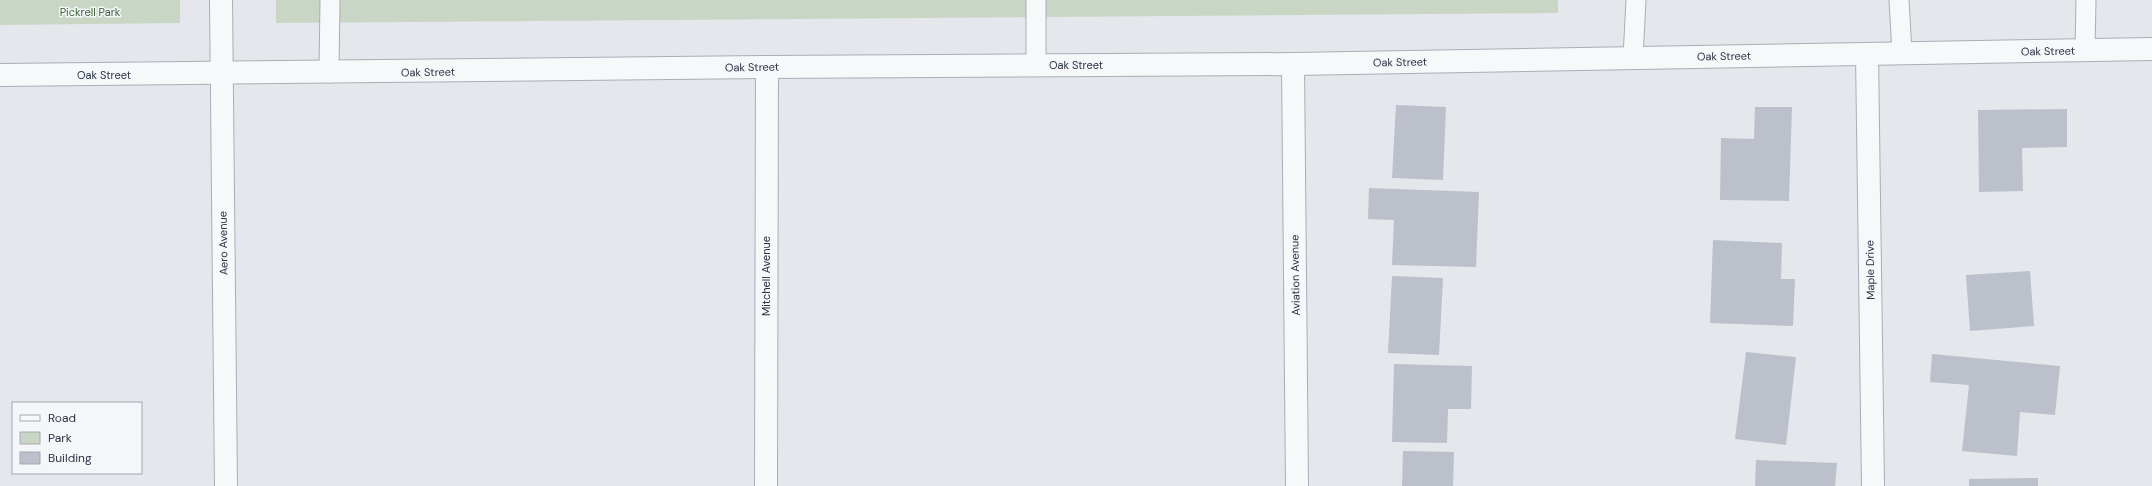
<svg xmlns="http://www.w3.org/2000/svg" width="2152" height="486" font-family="'DM Sans',sans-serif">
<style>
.green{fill:#c9d6c5}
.building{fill:#bbc0ca}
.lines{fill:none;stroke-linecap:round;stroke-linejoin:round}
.service-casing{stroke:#a9aeb7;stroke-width:21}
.minor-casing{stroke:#a9aeb7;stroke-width:24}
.tertiary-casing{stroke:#a9aeb7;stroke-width:24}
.service{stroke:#f7f8fa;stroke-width:19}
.minor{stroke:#f7f8fa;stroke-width:22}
.tertiary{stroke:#f7f8fa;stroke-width:22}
.labels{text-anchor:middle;stroke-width:3;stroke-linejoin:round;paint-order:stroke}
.park-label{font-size:11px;fill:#3f6138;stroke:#f4f6f9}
.street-label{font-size:11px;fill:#2b3445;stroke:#f4f6f9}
</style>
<rect width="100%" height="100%" fill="#e4e7ec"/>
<!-- green -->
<g class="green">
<path d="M0 0H180V23L0 25Z"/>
<path d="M276 0H1558V13L276 23Z"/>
</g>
<!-- building -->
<g class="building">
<path d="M1396 105 1446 107 1443 180 1392 178Z"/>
<path d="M1755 107H1792L1789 201 1720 200 1721 138 1754 139Z"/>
<path d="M2067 109V147L2022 148 2023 191 1979 192 1978 110Z"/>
<path d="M1369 188 1479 192 1476 267 1392 265 1394 220 1368 219Z"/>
<path d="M1713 240 1782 243 1781 279H1795L1793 326 1710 323Z"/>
<path d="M2030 271 2034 326 1970 331 1966 275Z"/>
<path d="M1392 276 1443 278 1439 355 1388 353Z"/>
<path d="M1746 352 1796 357 1786 445 1735 439Z"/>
<path d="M1932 354 2060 366 2055 415 2020 412 2017 456 1962 451 1969 385 1930 382Z"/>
<path d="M1394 364 1472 366 1471 409H1448L1447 443 1392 442Z"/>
<path d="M1403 451 1454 452 1453 486H1402Z"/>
<path d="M1756 460 1837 463 1835 486H1755Z"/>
<path d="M2038 478V486H1969V479Z"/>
</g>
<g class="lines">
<defs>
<g id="service">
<path d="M1036 0V65"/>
<path d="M1899 0 1902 53"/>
<path d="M2085 50 2086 0"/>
<path d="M1633 58 1636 0"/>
<path d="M329 73 330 0"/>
</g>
<g id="minor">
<path d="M1867 54 1873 486"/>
<path d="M1293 64 1297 486"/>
<path d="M0 75 767 67 1293 64 2152 49"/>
<path d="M766 486 767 67"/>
</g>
<path id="tertiary" d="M221 0 226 486"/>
</defs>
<!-- service casing -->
<use href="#service" class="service-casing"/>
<!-- minor casing -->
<use href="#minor" class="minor-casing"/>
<!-- tertiary casing -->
<use href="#tertiary" class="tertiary-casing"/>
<!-- service -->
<use href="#service" class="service"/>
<!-- minor -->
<use href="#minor" class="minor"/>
<!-- tertiary -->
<use href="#tertiary" class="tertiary"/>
</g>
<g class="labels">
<!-- park labels -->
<g class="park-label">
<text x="90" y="16">Pickrell Park</text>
</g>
<!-- street labels -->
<g class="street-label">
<text transform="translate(2048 51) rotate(-1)" y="4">Oak Street</text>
<text transform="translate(1724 56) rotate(-1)" y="4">Oak Street</text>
<text transform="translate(1400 62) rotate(-1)" y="4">Oak Street</text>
<text x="1076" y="69">Oak Street</text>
<text transform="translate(752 67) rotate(-1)" y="4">Oak Street</text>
<text transform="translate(428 72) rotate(-1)" y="4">Oak Street</text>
<text x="104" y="79">Oak Street</text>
<text transform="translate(223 243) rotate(-91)" y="4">Aero Avenue</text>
<text transform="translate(1870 270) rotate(-91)" y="4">Maple Drive</text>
<text transform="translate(1295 275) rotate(-91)" y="4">Aviation Avenue</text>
<text transform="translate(766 276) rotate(-90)" y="4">Mitchell Avenue</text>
</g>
</g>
<!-- legend -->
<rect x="12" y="402" width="130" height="72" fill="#f4f6f9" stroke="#a4a8b1"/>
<rect x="20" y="415" width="20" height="6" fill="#f7f8fa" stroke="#a4a8b1"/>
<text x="48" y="422" font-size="12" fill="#2b3445">Road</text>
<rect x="20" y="432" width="20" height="12" fill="#c9d6c5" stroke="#a4a8b1"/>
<text x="48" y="442" font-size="12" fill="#2b3445">Park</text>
<rect x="20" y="452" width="20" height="12" fill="#bbc0ca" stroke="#a4a8b1"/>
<text x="48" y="462" font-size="12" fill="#2b3445">Building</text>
</svg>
